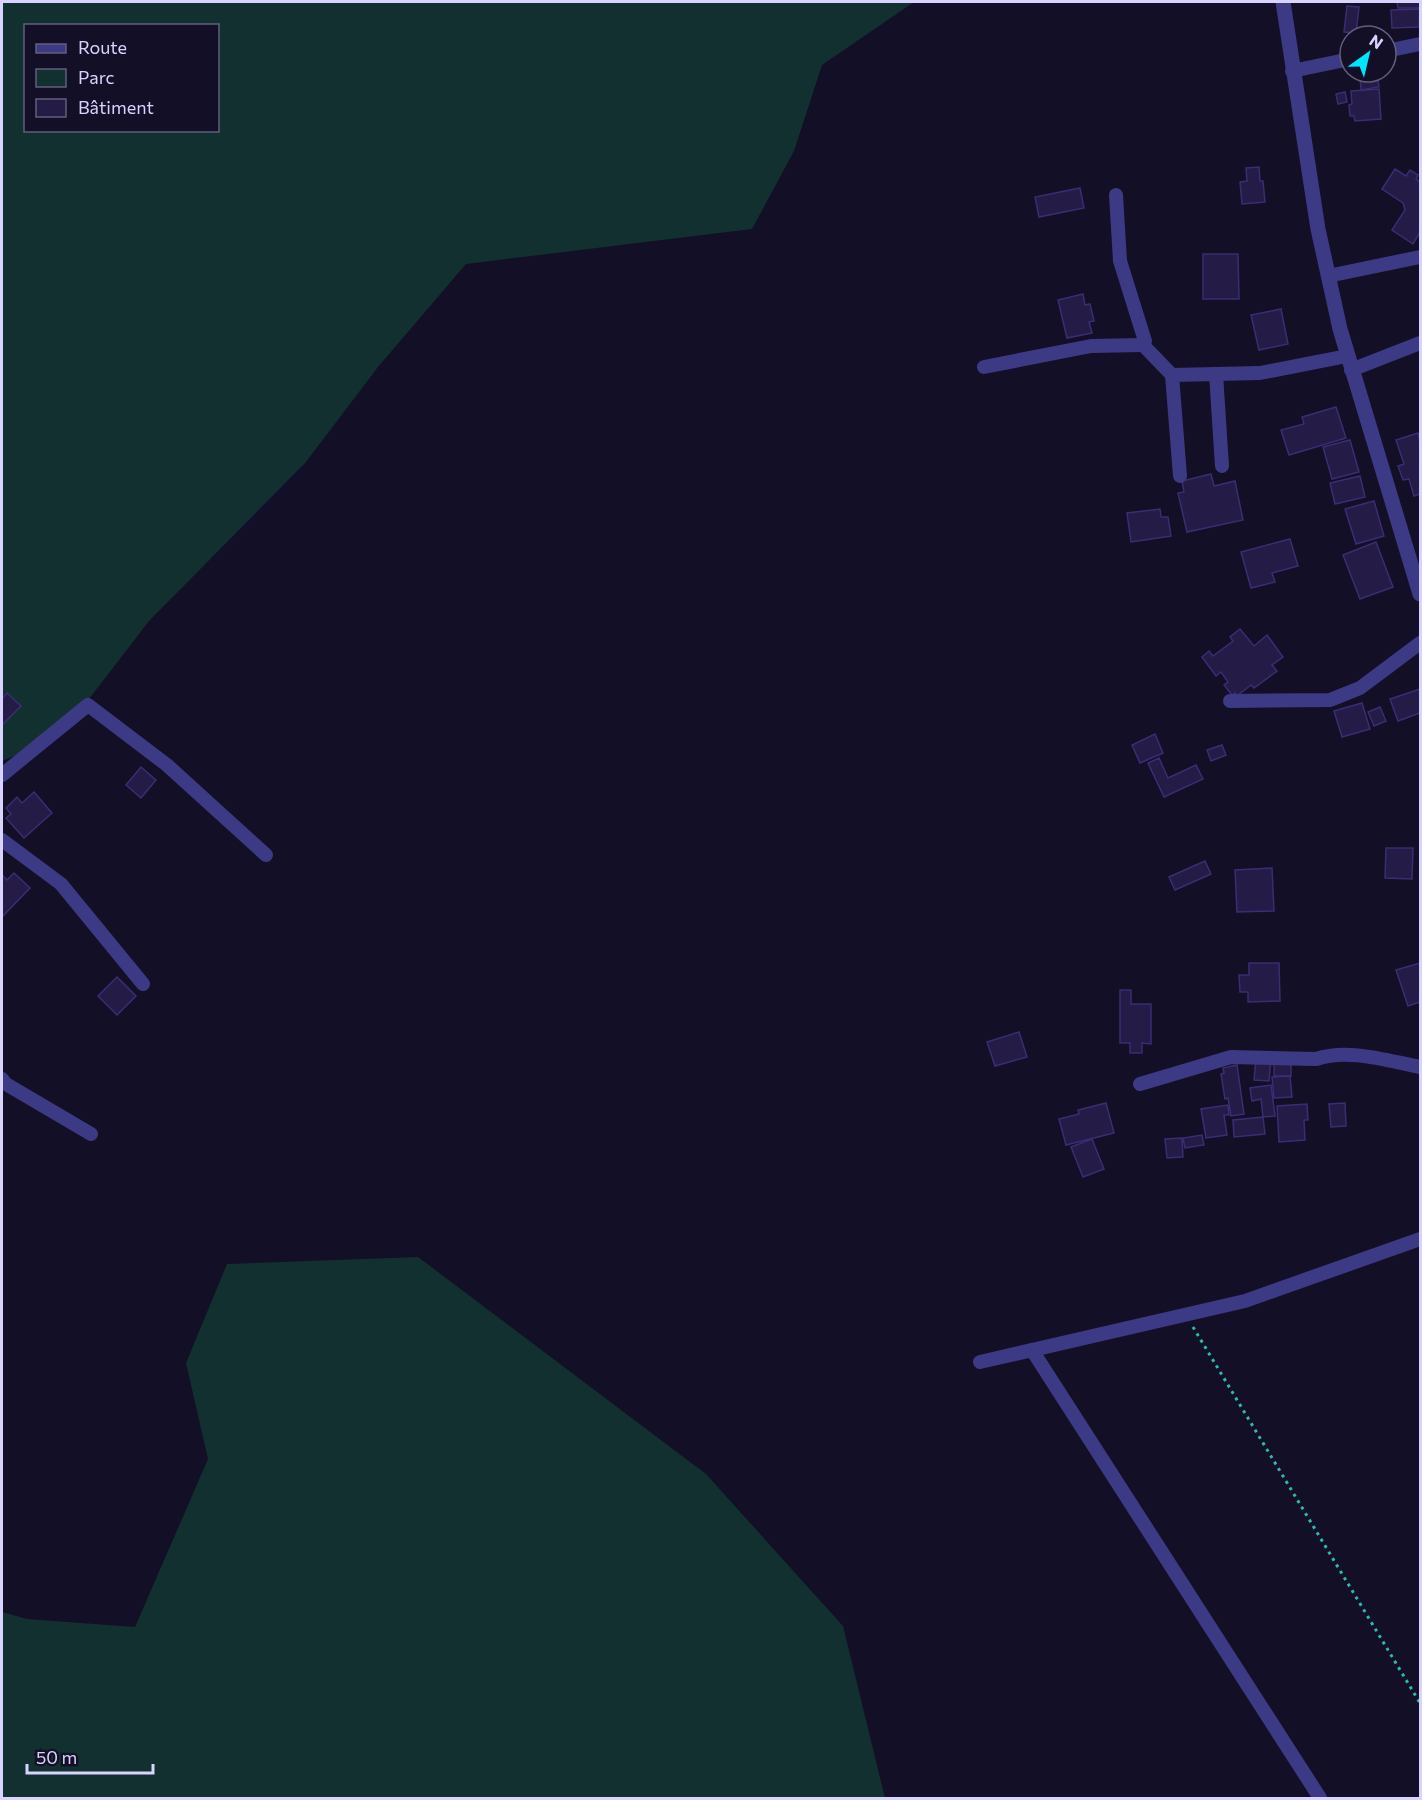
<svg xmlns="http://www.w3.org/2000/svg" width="1422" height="1800" font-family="Commissioner,sans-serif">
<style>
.green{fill:#12302f;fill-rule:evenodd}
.building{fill:#241b47;stroke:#3b2d73;stroke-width:1.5}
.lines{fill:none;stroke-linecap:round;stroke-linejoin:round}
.path{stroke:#2fb8b0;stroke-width:3;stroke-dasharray:3 4.5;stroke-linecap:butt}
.minor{stroke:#3d3a85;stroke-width:14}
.tertiary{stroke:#3d3a85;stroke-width:15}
</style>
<rect width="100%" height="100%" fill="#130f26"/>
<!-- green -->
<g class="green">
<path d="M2 2H914L822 65 794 151 752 229 466 264 378 367 306 462 149 621 59 738 2 761ZM26 26H218V130H26Z"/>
<path d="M418 1257 706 1474 843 1626 885 1798H2V1612L27 1619 135 1627 208 1459 186 1363 227 1264Z"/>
</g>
<!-- building -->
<g class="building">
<path d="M1397 2H1420V8H1398Z"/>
<path d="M1347 6 1359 7 1356 33 1344 32Z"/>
<path d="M1420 9 1419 27 1392 28 1391 10Z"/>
<path d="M1377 74 1379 87 1361 90 1360 77Z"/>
<path d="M1379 89 1381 119 1355 121 1354 116H1350L1349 105 1352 104 1351 91Z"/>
<path d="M1345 92 1347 102 1338 104 1336 94Z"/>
<path d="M1259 167 1260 181H1263L1265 202 1242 204 1240 182 1247 181 1246 168Z"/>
<path d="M1395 169 1406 176 1410 170 1418 175 1416 179 1420 182V232L1413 244 1392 230 1405 210 1403 203 1382 189Z"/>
<path d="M1080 188 1084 208 1039 217 1035 197Z"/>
<path d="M1203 254H1238L1239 299H1203Z"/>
<path d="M1083 294 1085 305 1090 304 1094 321 1089 322 1092 333 1067 338 1058 300Z"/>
<path d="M1281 309 1288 344 1259 350 1251 315Z"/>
<path d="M1336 407 1346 438 1289 455 1281 430 1304 424 1302 417Z"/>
<path d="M1418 433 1420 442V494L1414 496 1409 479 1403 480 1398 466 1404 464 1396 440Z"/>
<path d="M1350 440 1359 472 1332 479 1323 447Z"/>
<path d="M1211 474 1214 486 1235 481 1243 520 1187 532 1178 493 1184 492 1182 481Z"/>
<path d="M1360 476 1365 497 1335 504 1330 483Z"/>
<path d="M1374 501 1384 536 1356 544 1345 509Z"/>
<path d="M1160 509 1161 517H1168L1171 536 1131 542 1127 513Z"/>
<path d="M1290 539 1298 566 1272 573 1275 582 1251 588 1241 552Z"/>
<path d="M1376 542 1393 587 1360 599 1343 555Z"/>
<path d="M1240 629 1254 646 1267 635 1283 657 1272 665 1277 671 1254 688 1251 685 1237 696 1235 693 1232 695 1224 685 1228 682 1221 672 1216 676 1202 657 1209 651 1213 656 1233 641 1230 637Z"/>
<path d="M1420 689V713L1398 721 1390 699Z"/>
<path d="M7 693 21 706 2 725V699Z"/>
<path d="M1362 703 1370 729 1342 737 1334 711Z"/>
<path d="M1380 707 1386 721 1374 726 1368 712Z"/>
<path d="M1155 734 1163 753 1140 763 1132 745Z"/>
<path d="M1222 745 1226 755 1211 761 1207 750Z"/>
<path d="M1159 758 1168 778 1196 765 1203 779 1164 797 1148 763Z"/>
<path d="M141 767 156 780 141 798 126 785Z"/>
<path d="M34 792 52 813 24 838 6 818 11 814 6 808 17 797 22 803Z"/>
<path d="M1386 848H1413L1412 879 1385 878Z"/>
<path d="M1205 861 1211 874 1175 890 1169 877Z"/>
<path d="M1272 868 1274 911 1237 912 1235 870Z"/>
<path d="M14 873 30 888 2 917V875L7 880Z"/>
<path d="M1249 963H1279L1280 1001 1248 1002V992H1240L1239 975H1249Z"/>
<path d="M1420 963V1002L1408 1006 1396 970Z"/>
<path d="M117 977 136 996 117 1015 98 996Z"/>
<path d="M1120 990H1131V1004H1151V1044L1142 1043V1053H1130V1043H1120Z"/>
<path d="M1019 1032 1027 1057 995 1066 987 1042Z"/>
<path d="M1256 1058 1271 1059 1269 1081 1254 1080Z"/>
<rect x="1274" y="1064" width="17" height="12"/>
<path d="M1237 1065 1244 1114 1231 1116 1228 1098 1225 1099 1221 1074 1224 1073 1223 1068Z"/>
<path d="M1290 1076 1292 1097 1274 1098 1272 1077Z"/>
<path d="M1271 1085 1275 1116 1263 1117 1261 1099 1252 1101 1250 1088Z"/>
<path d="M1106 1103 1114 1133 1066 1145 1059 1119 1079 1114 1078 1110Z"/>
<path d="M1345 1103 1346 1126 1331 1127 1329 1104Z"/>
<path d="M1307 1104 1308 1120H1304L1305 1140 1279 1142 1277 1106Z"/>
<path d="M1228 1105 1229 1115H1224L1227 1135 1206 1138 1201 1109Z"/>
<path d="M1263 1117 1265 1134 1234 1137 1233 1120Z"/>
<path d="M1202 1135 1204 1145 1185 1148 1183 1138Z"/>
<path d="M1182 1138 1183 1157 1167 1158 1165 1139Z"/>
<path d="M1092 1139 1104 1169 1083 1177 1071 1147Z"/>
</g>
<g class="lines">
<!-- path -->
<path class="path" d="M1193 1327 1420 1703"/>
<!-- minor -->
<g class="minor">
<path d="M1386 51 1420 44"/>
<path d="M1292 71 1350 59"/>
<path d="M1116 195 1120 261 1145 341 1143 345 1172 375"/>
<path d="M1328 276 1420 257"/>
<path d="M984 367 1091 346 1143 345"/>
<path d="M1351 370 1420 343"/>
<path d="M1216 374 1222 466"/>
<path d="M1180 476 1172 375 1260 373 1347 356"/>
<path d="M1230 701 1330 700 1360 688 1420 643"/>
<path d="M2 775 88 705 167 765 266 855"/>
<path d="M2 840 61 884 143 984"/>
<path d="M2 1079 6 1084 91 1134"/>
<path d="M1140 1084 1231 1057 1316 1059C1349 1048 1388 1061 1420 1067"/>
<path d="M1032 1350 1320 1798"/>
<path d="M980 1362 1245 1301 1420 1239"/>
</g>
<!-- tertiary -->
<path class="tertiary" d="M1283 2 1318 229 1340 329 1420 594"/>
</g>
<!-- border -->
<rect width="1422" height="1800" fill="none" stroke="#d9d4ff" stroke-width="6"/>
<!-- legend -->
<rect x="24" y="24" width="195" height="108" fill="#130f26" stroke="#625e7d" stroke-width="1.5"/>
<rect x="36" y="44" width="30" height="9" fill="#3d3a85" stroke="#625e7d" stroke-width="1.5"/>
<text x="78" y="54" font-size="18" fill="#d9d4ff">Route</text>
<rect x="36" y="69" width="30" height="18" fill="#12302f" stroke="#625e7d" stroke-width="1.5"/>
<text x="78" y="84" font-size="18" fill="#d9d4ff">Parc</text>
<rect x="36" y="99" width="30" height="18" fill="#241b47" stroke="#625e7d" stroke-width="1.5"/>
<text x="78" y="114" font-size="18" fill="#d9d4ff">Bâtiment</text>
<!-- north arrow -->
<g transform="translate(1368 54) rotate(34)"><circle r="28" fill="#130f26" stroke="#625e7d" stroke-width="1.5"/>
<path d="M0-4.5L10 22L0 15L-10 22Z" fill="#00e5ff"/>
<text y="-9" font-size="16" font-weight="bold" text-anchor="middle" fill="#d9d4ff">N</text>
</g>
<!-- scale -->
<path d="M27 1764v9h126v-9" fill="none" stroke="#d9d4ff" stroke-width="3"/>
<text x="36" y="1764" font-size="18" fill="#d9d4ff" stroke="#130f26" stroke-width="4.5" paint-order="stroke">50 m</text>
</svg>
